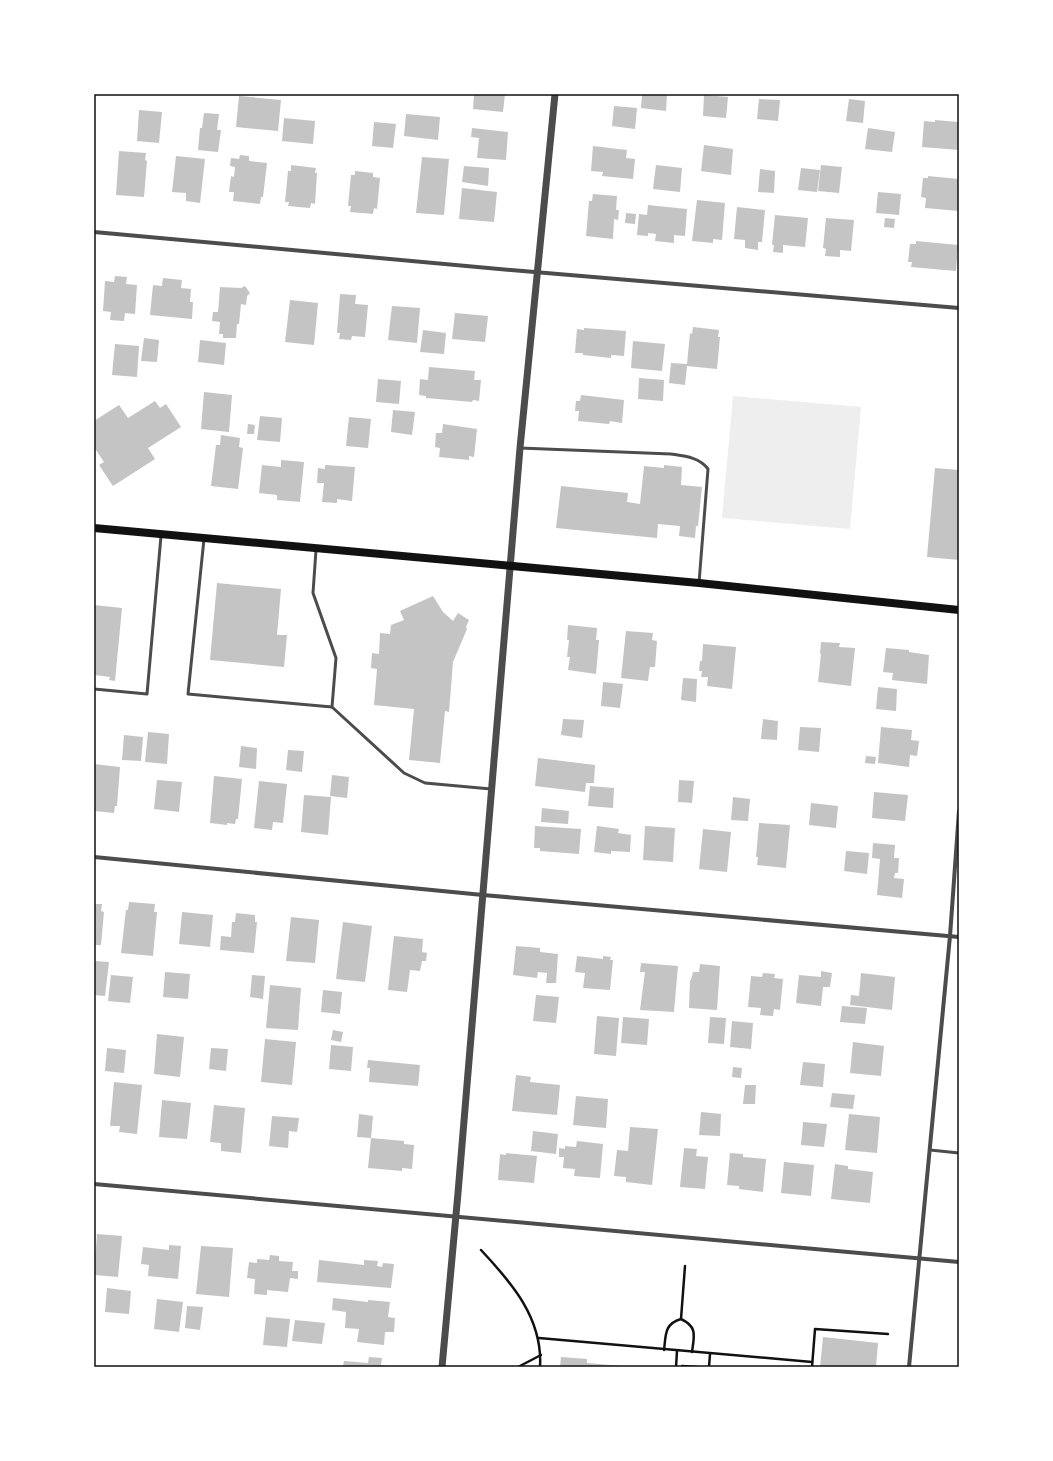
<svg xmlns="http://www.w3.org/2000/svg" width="1053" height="1461" font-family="'Noto Sans',sans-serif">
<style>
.green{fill:#eee}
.building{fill:#c4c4c4}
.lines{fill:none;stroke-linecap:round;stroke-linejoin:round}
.path{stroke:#111;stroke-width:2.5}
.service{stroke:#4c4c4c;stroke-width:3}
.minor{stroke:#4c4c4c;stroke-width:4}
.tertiary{stroke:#4c4c4c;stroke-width:7}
.secondary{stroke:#111;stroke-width:8}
.neatline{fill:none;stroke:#111;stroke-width:1.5}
</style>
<rect width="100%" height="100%" fill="#fff"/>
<!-- green -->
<path class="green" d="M733 396 861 407 850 529 722 518Z"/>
<!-- building -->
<g class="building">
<path d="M474 94H505L503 112 473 109Z"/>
<path d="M642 94H667L666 111 641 108Z"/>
<path d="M704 95 728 97 726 118 703 116Z"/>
<path d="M239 96 281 100 278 131 236 127Z"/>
<path d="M759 99 780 100 778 121 757 119Z"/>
<path d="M849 99 865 101 863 123 846 121Z"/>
<path d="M614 106 637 108 635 129 612 126Z"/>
<path d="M139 110 162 112 159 143 137 141Z"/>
<path d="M204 113 219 114 217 130H221L218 152 198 150 200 128H202Z"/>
<path d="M406 114 440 117 438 140 404 136Z"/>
<path d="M284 118 315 121 313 144 282 141Z"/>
<path d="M935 120 959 122V150L922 147 924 121 935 122Z"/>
<path d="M374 122 396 124 393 148 372 146Z"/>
<path d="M472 128 508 132 506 160 477 158 479 138 471 137Z"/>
<path d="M868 128 895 132 892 152 865 149Z"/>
<path d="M704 145 733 149 731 175 701 171Z"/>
<path d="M593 146 627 150 626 158 635 159 633 179 602 176 603 172 591 171Z"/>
<path d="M119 151 146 153 145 160 147 161 144 197 116 195Z"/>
<path d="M240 155 249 156V161L267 163 263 197H261L260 204 233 201 234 192H229L231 176 234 177 235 167 230 166 231 158 239 159Z"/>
<path d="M176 156 205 159 200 203 186 201V193L172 192Z"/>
<path d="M422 157 449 159 444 215 416 213Z"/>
<path d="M291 165 316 168 315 173H317L315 204 311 203 310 208 288 206 289 202H285L288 171H291Z"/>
<path d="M656 165 682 168 680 192 653 189Z"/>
<path d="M821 165 842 167 839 193 818 191Z"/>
<path d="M464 166 489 168 488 186 462 182Z"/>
<path d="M801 168 820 170 817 192 798 190Z"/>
<path d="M760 169 775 171 774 193 758 192Z"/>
<path d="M355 171 373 173V177L380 178 377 209 374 208 373 214 350 212 351 206H348L351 175H355Z"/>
<path d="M928 176 959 179V211L925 208 926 198 921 197 923 178H928Z"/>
<path d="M462 188 497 192 494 222 459 219Z"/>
<path d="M878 192 901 194 899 215 876 213Z"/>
<path d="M593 194 617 196 616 210H619L618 220 614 219 613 239 586 236 589 201H592Z"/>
<path d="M697 200 725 203 722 240 713 239V243L692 241Z"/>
<path d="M648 205 687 209 685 236 674 235V243L655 241 656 234 648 233V236L637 235 639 214 647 215Z"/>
<path d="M737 207 765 210 762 242H758V250L745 248V240L734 239Z"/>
<path d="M626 213 636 214 635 224 625 223Z"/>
<path d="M775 215 808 218 805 247 783 245V253L773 252 774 245H772Z"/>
<path d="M826 218 854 220 851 251 840 250V257L825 256 826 249 823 248Z"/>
<path d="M885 218 895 219 894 228 884 227Z"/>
<path d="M916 241 958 245 956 271 911 267 912 262H908L910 244H916Z"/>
<path d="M115 276 127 277 126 284 137 285 135 314 125 313 124 321 110 320 111 312 103 311 105 281 114 282Z"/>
<path d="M163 278 182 280 181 288 191 289 190 302H193L192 319 150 315 153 285 162 286Z"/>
<path d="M245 286 250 293 247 296 246 305 241 304 239 324H237L236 338H223V334H219L220 322 212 321 213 312H218L220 287 241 288Z"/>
<path d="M340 294 356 295 355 304 368 305 365 337 352 336 351 340 339 339 340 333H337Z"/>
<path d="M290 300 318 303 314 345 285 342Z"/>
<path d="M392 306 420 308 417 343 388 340Z"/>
<path d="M455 313 488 316 485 342 452 339Z"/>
<path d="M693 327 719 330 718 337H720L717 369 687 366 685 385 669 383 671 363 687 364 690 333 692 334Z"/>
<path d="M584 328 626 331 624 356 611 355V358L583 355V353H575L577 329 584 330Z"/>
<path d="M423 330 446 333 444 354 420 352Z"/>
<path d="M144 338 159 340 157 362 141 361Z"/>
<path d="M200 340 226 343 224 365 198 362Z"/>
<path d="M633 341 665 344 662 371 631 368Z"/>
<path d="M115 344 139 346 137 377 112 375Z"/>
<path d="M429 367 475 371 474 380H481L479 401 473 400 472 402 426 398V396L419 395 420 379 428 380Z"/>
<path d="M639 378 664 380 663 401 638 399Z"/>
<path d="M378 379 401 381 399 404 376 402Z"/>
<path d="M204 392 232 395 229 432 201 429Z"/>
<path d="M581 395 624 400 622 423 610 421 609 424 578 421 579 411H575L576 401H580Z"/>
<path d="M155 401 160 408 166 404 181 427 148 448 155 459 113 486 99 465 104 462 94 447V421L119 405 128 418Z"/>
<path d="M393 410 415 412 412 435 391 432Z"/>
<path d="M260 416 282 418 280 442 257 440Z"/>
<path d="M349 417 371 419 368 448 346 446Z"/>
<path d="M248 424 255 425 254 434H247Z"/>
<path d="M443 424 477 429 474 457 469 456V460L439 457 440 448 435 447 436 433H442Z"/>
<path d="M221 435 240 438 239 447 243 448 238 489 211 486 216 445H220Z"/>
<path d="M281 460 304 462 300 502 277 500V495L259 493 262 465 281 467Z"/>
<path d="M325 465 355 467 352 501 337 499V503L322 502 324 483H317L318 468 325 469Z"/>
<path d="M664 465 682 467 681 485 702 487 698 526H696L695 538 679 536 680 526 658 524 657 538 556 528 561 486 628 493 627 502 640 504 644 466 664 468Z"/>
<path d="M935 468 959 470V560L927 557Z"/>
<path d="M217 583 281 589 277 635H287L284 667 210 660Z"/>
<path d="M433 596 443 612 453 621 458 613 469 620 466 627 467 629 453 662 449 712 445 711 440 763 409 760 414 709 374 705 377 669 371 668 372 653 379 654 380 633 390 634 391 625 404 620 400 611Z"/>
<path d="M94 605 122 608 115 681 109 680 110 677 94 675Z"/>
<path d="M568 625 597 628 596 640H599L596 674 568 670 570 657H567L569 640H567Z"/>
<path d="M626 631 653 633 652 640 657 641 655 667H650L648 681 621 678Z"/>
<path d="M821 642 840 643 839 647 855 648 851 686 818 682 821 654H820Z"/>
<path d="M703 644 736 647 732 689 707 686 708 677H701L702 671H699L700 661H702Z"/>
<path d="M886 648 909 650V652L929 655 927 684 892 680 893 673 883 672Z"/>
<path d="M683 678 697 679 696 702 681 700Z"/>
<path d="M603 682 623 684 620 708 601 706Z"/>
<path d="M878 687 897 689 896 711 876 709Z"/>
<path d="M563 719 584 720 582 738 561 735Z"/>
<path d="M763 719 778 721 777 740 761 739Z"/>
<path d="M800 727 821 728 819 752 798 750Z"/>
<path d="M881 727 912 730 911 740 919 741 917 756 910 755 909 767 878 763Z"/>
<path d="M148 732 169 734 167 764 145 762Z"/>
<path d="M124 735 143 737 141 761 122 760Z"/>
<path d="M241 746 257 748 256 769 239 767Z"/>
<path d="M288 750 304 751 302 772 286 770Z"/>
<path d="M866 756 876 757 875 764 865 763Z"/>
<path d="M538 758 595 765 594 783H586L585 792 535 786Z"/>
<path d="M94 764 120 767 117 806H115L114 813 94 811Z"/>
<path d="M332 775 349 777 347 798 330 796Z"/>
<path d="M214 776 242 779 238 819H236L235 824 227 823V825L210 823Z"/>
<path d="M157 780 182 782 179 812 154 809Z"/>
<path d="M679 780 694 781 692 803 678 802Z"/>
<path d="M259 781 287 784 283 823 273 822 272 830 254 828Z"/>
<path d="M590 786 614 788 613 808 588 806Z"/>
<path d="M874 792 908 795 905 821 872 818Z"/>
<path d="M304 795 331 797 328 835 301 832Z"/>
<path d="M733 797 750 799 748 821 731 820Z"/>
<path d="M811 803 838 806 836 828 809 825Z"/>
<path d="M542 808 569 811 568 824 541 822Z"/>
<path d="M759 823 790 825 786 868 757 865 758 857H756Z"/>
<path d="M535 826 581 829 579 854 540 851V848H534Z"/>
<path d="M597 826 619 829 618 833 631 835 630 852 611 851V854L594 852Z"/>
<path d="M645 826 675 828 673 862 643 860Z"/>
<path d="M703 829 731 832 727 872 699 869Z"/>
<path d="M873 843 895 845 894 858H899L898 873H895L894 878 904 879 902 898 877 895 880 859 872 858Z"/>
<path d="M846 851 869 853 867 874 844 871Z"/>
<path d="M129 902 155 904 154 912H157L153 956 121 953 126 910H128Z"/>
<path d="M94 904H102L101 911 104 912 101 945H94Z"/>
<path d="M182 912 213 915 210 947 179 944Z"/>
<path d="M236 913 255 915V922H257L254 953 220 950 221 936 231 937 232 922H235Z"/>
<path d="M291 917 319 920 315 963 286 961Z"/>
<path d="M343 922 372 926 365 982 336 979Z"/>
<path d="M394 936 423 939 422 952 427 953 426 961H422L420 971 410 970 407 992 388 990Z"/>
<path d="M516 946 540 948V952L558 954 556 983H546L547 973 538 972 537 978 513 975Z"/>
<path d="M577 956 603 959V956L611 957 610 960H613L610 990 583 988 585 973 575 972Z"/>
<path d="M94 961 109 962 105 996 94 995Z"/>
<path d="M641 963 678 966 674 1012 640 1010 645 972H640Z"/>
<path d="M700 964 720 966 717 1010 689 1008 690 980H691L693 972H699Z"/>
<path d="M821 971 832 973 830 987H823L821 1006 796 1003 799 975 821 977Z"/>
<path d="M165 972 190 974 188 999 163 997Z"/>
<path d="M763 973 775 974 774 978 783 979 780 1010 774 1009 773 1016 760 1015 761 1008 748 1007 751 976 762 977Z"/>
<path d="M861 973 895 977 892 1010 850 1005 851 995 859 996Z"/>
<path d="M111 975 133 977 130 1003 108 1001Z"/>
<path d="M252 975 265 976 263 999 250 997Z"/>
<path d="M270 985 301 988 298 1030 266 1028Z"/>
<path d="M323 990 342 992 340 1014 321 1012Z"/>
<path d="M536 995 559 997 556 1023 533 1021Z"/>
<path d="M842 1006 867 1008 865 1024 840 1022Z"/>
<path d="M597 1016 619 1018 616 1056 594 1054Z"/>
<path d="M623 1017 649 1019 647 1045 621 1043Z"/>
<path d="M710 1017 726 1018 724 1044 708 1043Z"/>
<path d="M732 1021 753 1023 751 1049 730 1047Z"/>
<path d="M333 1030 343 1032 341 1042 331 1040Z"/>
<path d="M157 1034 184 1037 180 1077 154 1074Z"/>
<path d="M265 1039 296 1042 292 1085 261 1082Z"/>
<path d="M853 1042 884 1046 881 1076 850 1073Z"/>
<path d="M331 1045 353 1047 351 1071 329 1069Z"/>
<path d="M107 1048 126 1050 124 1073 105 1071Z"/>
<path d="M211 1048 228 1049 226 1071 209 1069Z"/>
<path d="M368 1060 420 1065 418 1086 369 1082 370 1068H367Z"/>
<path d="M803 1062 825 1064 823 1087 800 1085Z"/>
<path d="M733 1067 742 1068 741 1078 732 1077Z"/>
<path d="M516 1075 531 1077 530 1082 560 1085 557 1115 512 1111Z"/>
<path d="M114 1082 142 1085 137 1134 119 1132 120 1126H110Z"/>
<path d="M745 1085H756L755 1104H743Z"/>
<path d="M832 1093 855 1095 853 1109 830 1107Z"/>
<path d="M576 1096 608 1099 606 1128 573 1125Z"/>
<path d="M162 1100 191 1103 187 1139 159 1137Z"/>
<path d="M214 1105 245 1108 241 1153 221 1151V1143L210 1142Z"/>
<path d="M701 1112 721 1114 720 1136 699 1135Z"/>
<path d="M359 1114 373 1116 371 1138 357 1137Z"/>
<path d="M849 1114 880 1117 877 1153 845 1150Z"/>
<path d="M272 1116 299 1118 297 1132 289 1131 288 1148 269 1146Z"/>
<path d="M803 1122 827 1124 824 1147 801 1145Z"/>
<path d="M630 1127 658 1129 652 1185 626 1182V1177L614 1176 617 1150 628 1151Z"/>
<path d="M533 1131 558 1134 556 1154 531 1151Z"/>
<path d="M371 1138 404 1141V1144L414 1145 412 1169 402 1168V1171L368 1168Z"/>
<path d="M577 1141 603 1144 600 1178 574 1176 575 1169 563 1168 564 1157H559V1148L565 1149V1146L576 1147Z"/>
<path d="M684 1148 697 1149 696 1156 708 1157 705 1189 680 1187Z"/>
<path d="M506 1153 537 1156 534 1183 498 1180 500 1154 506 1155Z"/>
<path d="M730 1153 743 1154V1157L766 1159 763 1192 739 1189V1186L727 1185Z"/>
<path d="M784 1162 814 1165 811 1196 781 1193Z"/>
<path d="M835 1164 848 1166V1169L873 1172 870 1203 831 1199Z"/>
<path d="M97 1234 122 1236 118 1277 94 1275Z"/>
<path d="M169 1245 181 1246 178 1279 148 1276 149 1265 141 1264 143 1247 169 1250Z"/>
<path d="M201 1246 233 1248 229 1297 196 1294Z"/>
<path d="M270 1255 279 1256V1261L293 1262 292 1271H298V1279L290 1278 288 1292 267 1290V1295L254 1294 255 1279 247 1278 249 1262 257 1263V1259L269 1260Z"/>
<path d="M319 1260 364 1265V1260L378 1261 377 1266 382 1267 383 1263 394 1264 391 1288 317 1282Z"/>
<path d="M107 1288 131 1291 129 1314 105 1312Z"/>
<path d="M333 1298 368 1302V1300L390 1302 388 1317 395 1318 394 1332H385L384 1345 357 1342 359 1329 345 1328 346 1312 332 1310Z"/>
<path d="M157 1299 183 1302 179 1332 154 1329Z"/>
<path d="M187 1306 203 1307 200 1330 185 1328Z"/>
<path d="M266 1317 290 1319 287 1347 263 1345Z"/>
<path d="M295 1320 325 1323 322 1344 292 1341Z"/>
<path d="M823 1337 878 1343 876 1367H820Z"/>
<path d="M369 1357 382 1358 381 1365 389 1366 388 1367H343L344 1361 368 1363Z"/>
<path d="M561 1357 587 1359V1363L623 1366V1367H560Z"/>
</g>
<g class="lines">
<!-- path -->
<g class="path">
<path d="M481 1250C512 1283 543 1319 540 1367"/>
<path d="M681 1319C698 1327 694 1336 692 1352"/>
<path d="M539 1338 812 1362"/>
<path d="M664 1350C666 1335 664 1324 681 1319L685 1266"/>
<path d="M518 1367 541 1355"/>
<path d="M676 1367 677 1351"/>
<path d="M682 1367V1366L697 1367"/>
<path d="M709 1367 710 1354"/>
<path d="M812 1367 815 1329 888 1334"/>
</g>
<!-- service -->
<g class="service">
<path d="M520 448 671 454C684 456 699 457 708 469L699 583"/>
<path d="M204 539 188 694 332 707"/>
<path d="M316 550 313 593 336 658 332 707 404 773 425 783 491 789"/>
<path d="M94 689 147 694 161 536"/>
<path d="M930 1150 959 1153"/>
</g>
<!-- minor -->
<g class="minor">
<path d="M94 232 511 270 959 308"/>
<path d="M94 857 483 895 959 937"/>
<path d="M94 1184 959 1262"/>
<path d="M909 1367 950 936 959 811"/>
</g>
<!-- tertiary -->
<path class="tertiary" d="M442 1367 458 1193 520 448 555 94"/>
<!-- secondary -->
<path class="secondary" d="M94 528 699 583 959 610"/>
</g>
<!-- border -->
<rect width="1053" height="1461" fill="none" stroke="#ffffff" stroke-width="190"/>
<rect x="95" y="95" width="863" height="1271" class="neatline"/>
</svg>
